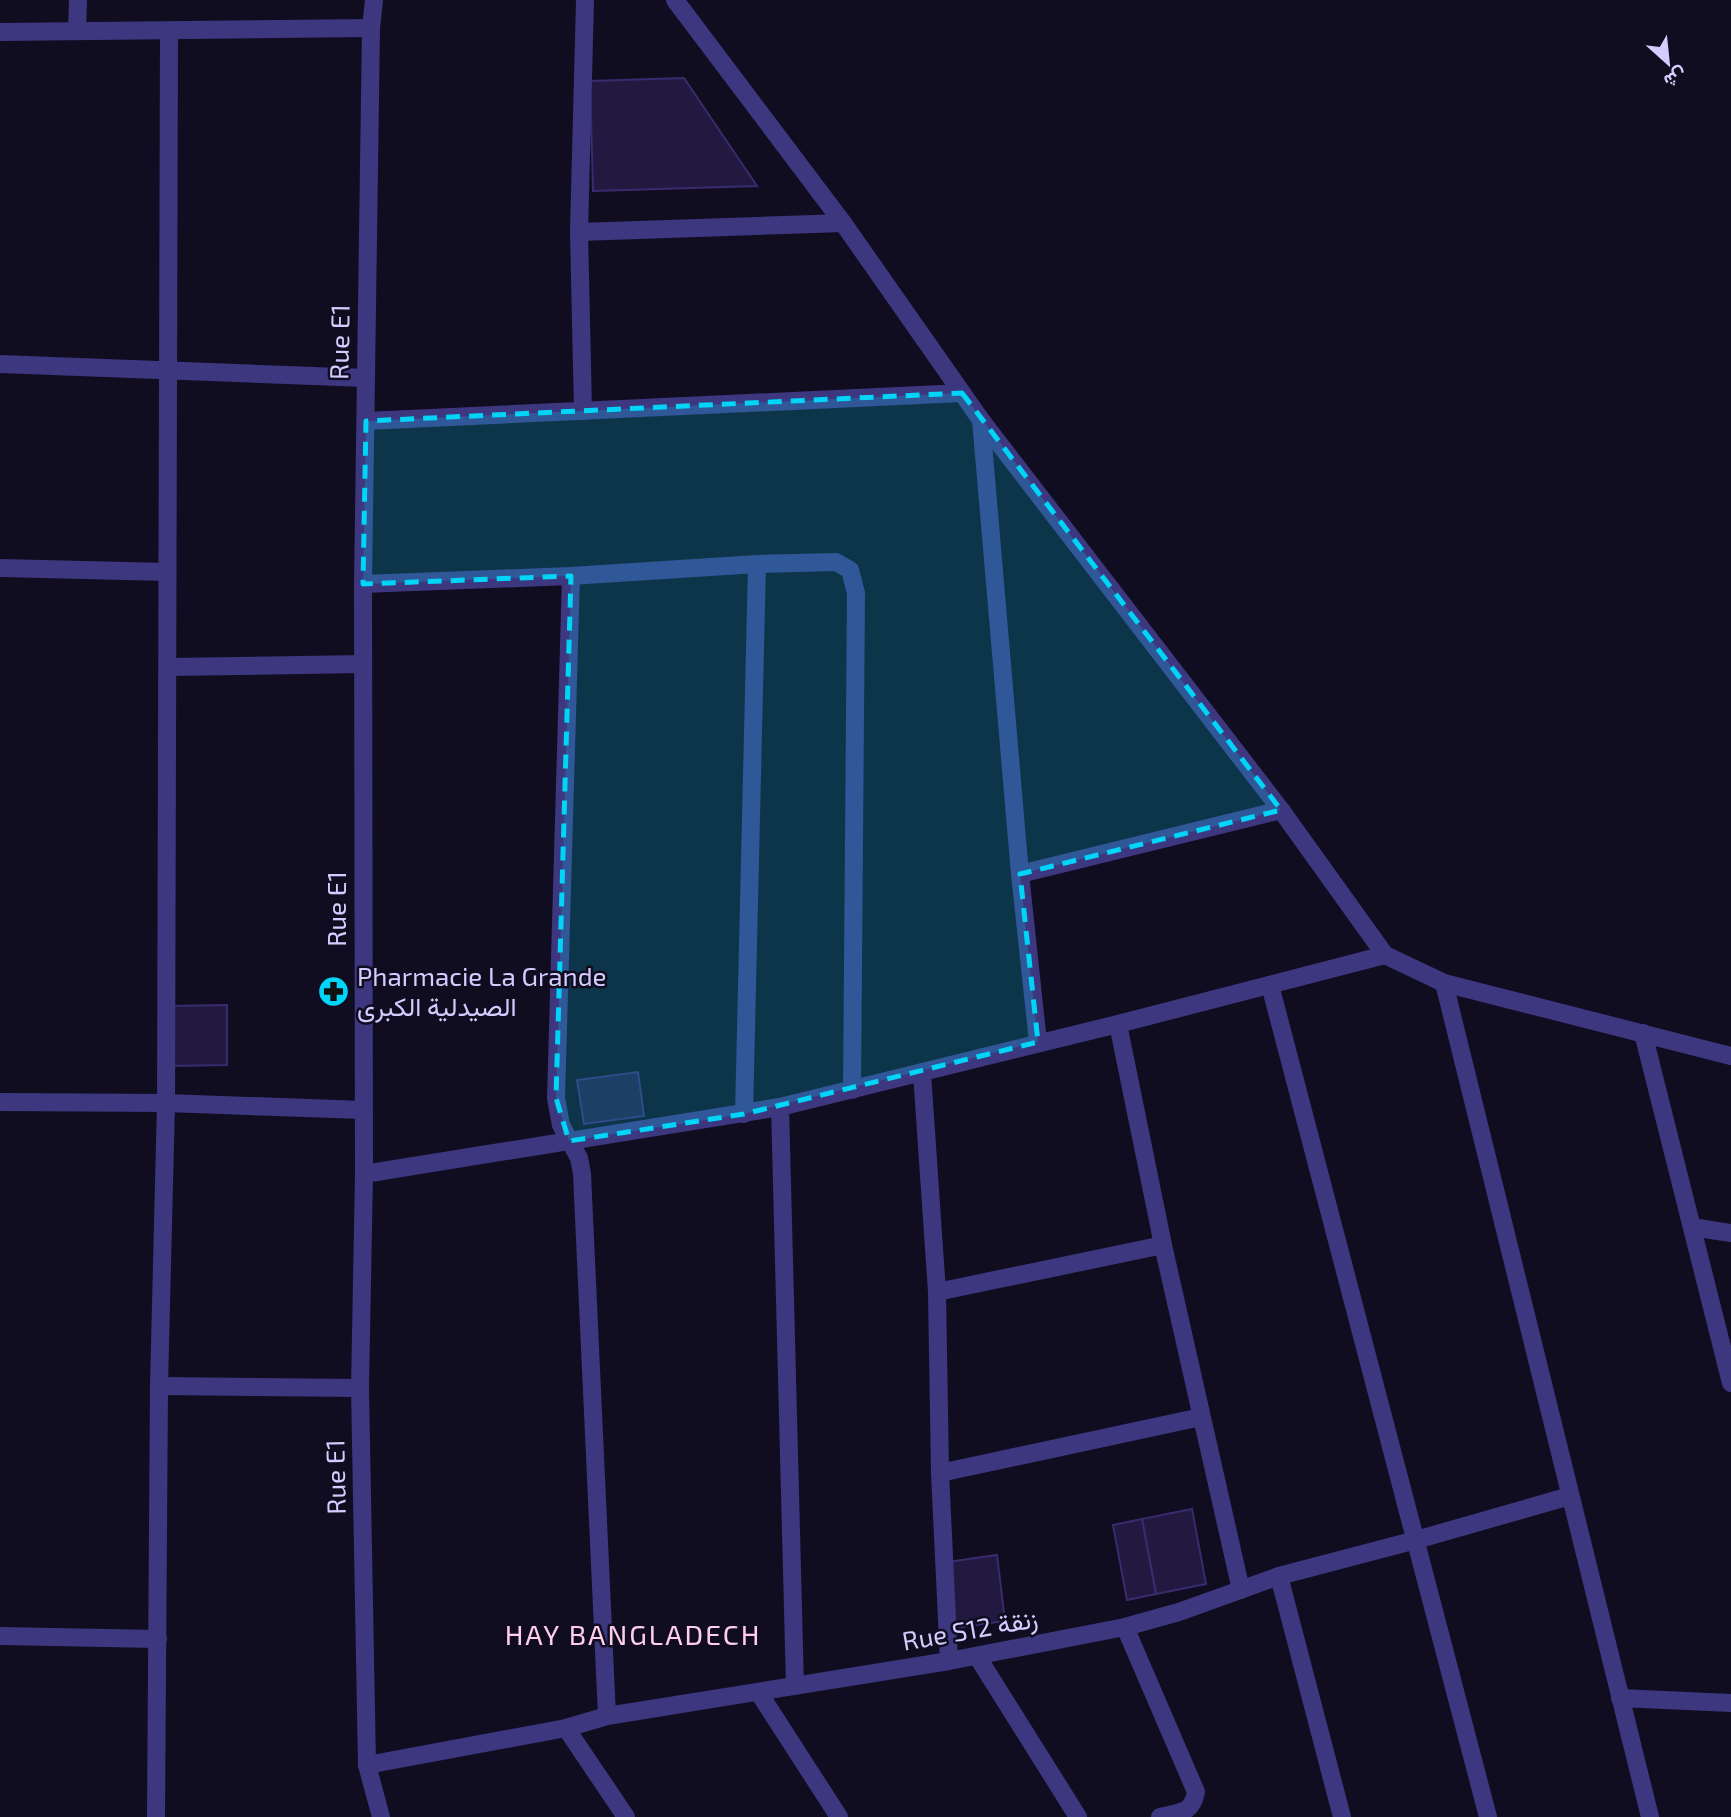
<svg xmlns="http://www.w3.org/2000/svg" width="1731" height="1817" font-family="'Exo 2',Vazirmatn,sans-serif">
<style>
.building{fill:#221941;stroke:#3a2a6e;stroke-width:2}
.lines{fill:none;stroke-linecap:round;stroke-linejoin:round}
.minor{stroke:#3d3780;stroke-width:18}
.tertiary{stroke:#3d3780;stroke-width:18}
.marked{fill:#00d5f7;fill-opacity:0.2;stroke:#00d5f7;stroke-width:5;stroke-dasharray:14 9;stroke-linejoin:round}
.labels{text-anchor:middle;stroke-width:5;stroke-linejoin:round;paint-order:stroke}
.street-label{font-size:26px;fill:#d4ccff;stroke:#110d20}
.poi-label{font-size:26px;fill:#d4ccff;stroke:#110d20;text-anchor:start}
.neighbourhood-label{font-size:28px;letter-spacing:2px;fill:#ffceeb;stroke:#110d20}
</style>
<rect width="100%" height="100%" fill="#110d20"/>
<!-- building -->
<g class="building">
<path d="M684 78 757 186 593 191 590 81Z"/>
<path d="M227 1005V1065L168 1066V1006Z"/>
<path d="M638 1072 644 1116 584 1124 577 1080Z"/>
<path d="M1192 1509 1206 1584 1156 1594 1142 1519Z"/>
<path d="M1142 1519 1156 1594 1127 1600 1113 1525Z"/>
<path d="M997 1555 1005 1621 956 1628 947 1562Z"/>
</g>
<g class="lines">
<!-- minor -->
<g class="minor">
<path d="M675 0 843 223 981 420 1281 810 1385 955 1444 983 1731 1056"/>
<path d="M77 31 78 0"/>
<path d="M0 32 371 28"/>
<path d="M579 232 843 223"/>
<path d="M0 364 366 378"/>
<path d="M583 411 579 232 585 0"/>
<path d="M981 420 1020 874 1038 1042"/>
<path d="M366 421 962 393"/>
<path d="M0 568 167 572"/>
<path d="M571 576 556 1098 561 1125 579 1158 582 1174 607 1716"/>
<path d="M363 584 571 576 757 564 836 562 850 570 856 593 852 1090"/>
<path d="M168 667 363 664"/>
<path d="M1020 874 1281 810"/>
<path d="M1444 983 1650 1817"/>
<path d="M1270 985 1488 1817"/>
<path d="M1118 1024 1163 1245 1241 1590"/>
<path d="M1643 1033 1731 1383"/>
<path d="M922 1073 937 1292 940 1473 949 1661"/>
<path d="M0 1102 166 1103 363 1110"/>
<path d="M780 1107 795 1686"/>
<path d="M744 1114 757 564"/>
<path d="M364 1174 780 1107 1118 1024 1385 955"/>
<path d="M1692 1227 1731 1233"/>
<path d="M937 1292 1163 1245"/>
<path d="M159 1386 360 1388"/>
<path d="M940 1473 1201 1417"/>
<path d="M1279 1576 1342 1817"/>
<path d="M1125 1627 1196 1792C1192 1814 1180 1812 1160 1817"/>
<path d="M0 1636 158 1639"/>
<path d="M977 1656 1078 1817"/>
<path d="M759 1693 839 1817"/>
<path d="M1620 1698 1731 1703"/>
<path d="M566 1728 626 1817"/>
<path d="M367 1765 566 1728 607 1716 949 1661 1125 1627 1179 1612 1279 1576 1416 1540 1570 1496"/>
<path d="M156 1817 159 1386 166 1103 169 31"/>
</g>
<!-- tertiary -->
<path class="tertiary" d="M374 0 371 28 363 584 364 1174 360 1388 367 1765 381 1817"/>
</g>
<!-- marked area -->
<path class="marked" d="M962 393 1281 810 1020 874 1038 1042 744 1114 569 1141 556 1098 571 576 363 584 366 421Z"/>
<!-- icons -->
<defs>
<symbol id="pharmacy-disc" viewBox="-11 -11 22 22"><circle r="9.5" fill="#00d5f7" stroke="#110d20"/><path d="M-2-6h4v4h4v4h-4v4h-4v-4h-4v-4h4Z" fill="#111"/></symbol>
</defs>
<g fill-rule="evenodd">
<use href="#pharmacy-disc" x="316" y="974" width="35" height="35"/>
</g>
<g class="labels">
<!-- street labels -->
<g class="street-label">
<text transform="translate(340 342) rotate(-89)" y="9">Rue E1</text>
<text transform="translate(337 909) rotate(-90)" y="9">Rue E1</text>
<text transform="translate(336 1477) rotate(-91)" y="9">Rue E1</text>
<text transform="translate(970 1630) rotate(-10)" y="9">Rue S12 زنقة</text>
</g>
<!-- poi labels -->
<g class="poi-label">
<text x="357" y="986">Pharmacie La Grande<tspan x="357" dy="30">الصيدلية الكبرى</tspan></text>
</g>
<!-- neighbourhood labels -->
<g class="neighbourhood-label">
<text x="633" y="1645">HAY BANGLADECH</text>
</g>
</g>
<!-- north arrow -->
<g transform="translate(1668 63) rotate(153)" stroke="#110d20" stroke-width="5" paint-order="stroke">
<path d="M0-5L12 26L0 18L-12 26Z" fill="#d4ccff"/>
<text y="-10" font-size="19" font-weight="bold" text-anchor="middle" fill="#d4ccff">ش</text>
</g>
</svg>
